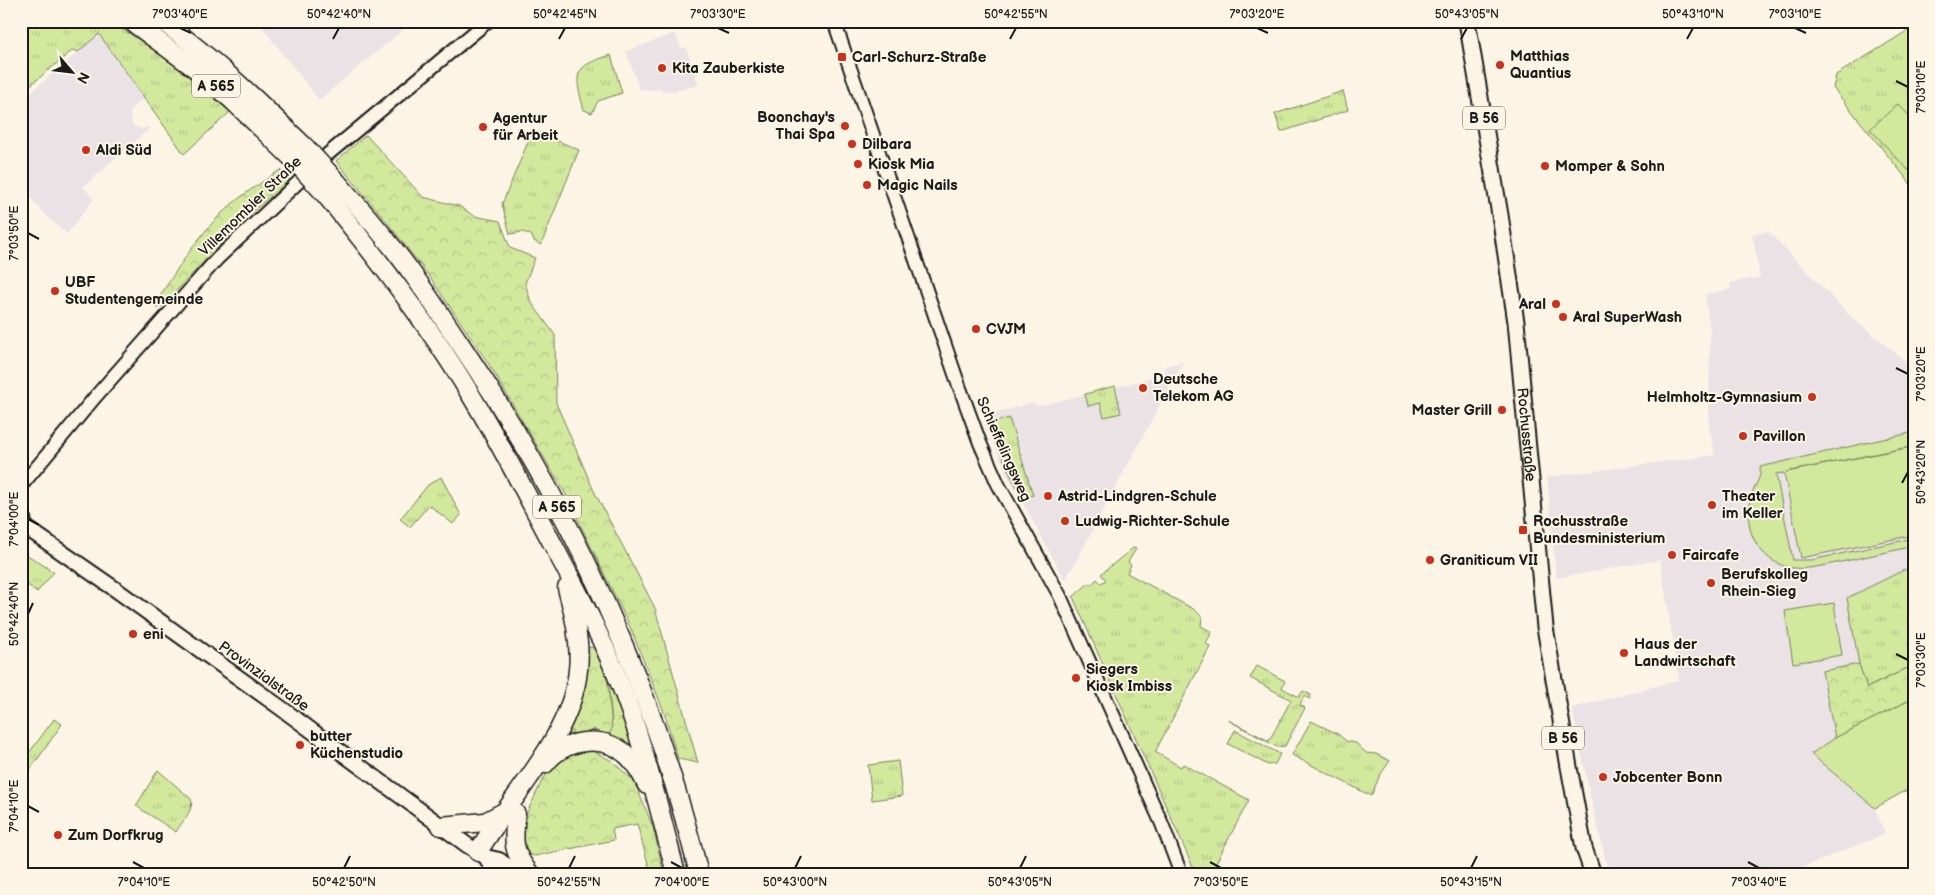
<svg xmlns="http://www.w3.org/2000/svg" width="1935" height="895" font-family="'Balsamiq Sans',sans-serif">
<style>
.built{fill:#ebe2e6}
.grass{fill:url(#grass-tufts);stroke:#77825c}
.forest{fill:url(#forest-crowns);stroke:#77825c}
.pitch{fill:#d2e89d;stroke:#77825c}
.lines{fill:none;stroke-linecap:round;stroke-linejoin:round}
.tertiary-casing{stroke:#1c1c1c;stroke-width:16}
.secondary-casing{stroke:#1c1c1c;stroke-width:18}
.primary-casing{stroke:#1c1c1c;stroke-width:19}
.motorway-casing{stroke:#1c1c1c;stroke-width:21}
.tertiary{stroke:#fcf5e5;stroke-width:12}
.secondary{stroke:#fcf5e5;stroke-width:14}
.primary{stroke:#fcf5e5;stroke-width:15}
.motorway{stroke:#fcf5e5;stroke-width:18}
.motorway-bridge-casing{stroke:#1c1c1c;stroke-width:21;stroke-linecap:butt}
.motorway-bridge{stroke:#fcf5e5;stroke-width:18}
.ticks{fill:none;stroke:#1c1c1c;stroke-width:2}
.poi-dot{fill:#c8321e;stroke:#fcf5e5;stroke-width:2}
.labels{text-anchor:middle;stroke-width:4;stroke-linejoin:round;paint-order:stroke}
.shield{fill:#fcf5e5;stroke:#5f5d58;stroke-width:1}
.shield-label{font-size:14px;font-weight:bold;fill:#1c1c1c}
.poi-label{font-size:15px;font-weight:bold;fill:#1c1c1c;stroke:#fcf5e5;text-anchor:start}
.street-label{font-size:15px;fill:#1c1c1c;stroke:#fcf5e5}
.neatline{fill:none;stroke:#1c1c1c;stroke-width:2}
.ticks-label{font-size:12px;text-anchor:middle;fill:#1c1c1c}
</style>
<defs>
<pattern id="grass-tufts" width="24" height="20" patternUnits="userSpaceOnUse" patternTransform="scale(1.25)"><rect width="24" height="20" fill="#d2e89d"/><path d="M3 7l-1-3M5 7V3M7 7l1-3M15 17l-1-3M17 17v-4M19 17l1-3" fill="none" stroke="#b4c687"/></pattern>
<pattern id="forest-crowns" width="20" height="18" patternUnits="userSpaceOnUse" patternTransform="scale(1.25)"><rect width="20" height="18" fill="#d2e89d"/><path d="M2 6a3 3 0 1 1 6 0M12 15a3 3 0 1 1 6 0" fill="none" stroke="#b4c687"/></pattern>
</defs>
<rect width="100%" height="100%" fill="#fcf5e5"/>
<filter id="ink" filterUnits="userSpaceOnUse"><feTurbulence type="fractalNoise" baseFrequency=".02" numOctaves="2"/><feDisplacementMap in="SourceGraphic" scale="10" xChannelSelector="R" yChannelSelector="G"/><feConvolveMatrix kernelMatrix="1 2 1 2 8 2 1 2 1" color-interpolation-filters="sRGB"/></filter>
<g filter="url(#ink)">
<!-- built -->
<g class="built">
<path d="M257 21H414L319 100Z"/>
<path d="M675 33 681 48 686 47 699 85 675 91 639 89 626 51Z"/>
<path d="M99 34 146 100 140 101 132 107 130 115 132 123 135 127 142 129 147 127 149 129 83 187 94 199 67 234 47 217 21 187V96L24 98Z"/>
<path d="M1768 231 1851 317 1914 368V565L1847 598 1859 664 1822 671 1835 738 1811 754 1875 808 1885 834 1786 874H1609L1591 800 1572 708 1679 680 1660 560 1556 578 1547 477 1715 455 1709 427 1710 331 1705 294 1731 289 1730 283 1760 277 1752 234Z"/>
<path d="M1183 362 1075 563 1065 580 1009 478 985 424 990 414 1031 403 1038 406 1124 385 1164 374 1165 366Z"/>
</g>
<!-- grass -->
<g class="grass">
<path d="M21 21H110L158 52 200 86 230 112 184 154 99 34 78 52 73 50 21 93Z"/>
<path d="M1912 28 1914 30V188L1833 88 1836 75Z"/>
<path d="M611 55 622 93 598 101 592 113 584 110C574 73 572 67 611 55Z"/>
<path d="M1343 91 1348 110 1281 132 1275 114Z"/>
<path d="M533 130 579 150 541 245 534 241 531 235 523 232 510 234 502 204Z"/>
<path d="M1115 386 1121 413 1104 417 1100 403 1088 406 1085 394Z"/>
<path d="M1009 418 1033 495 1023 499 1011 476 989 424Z"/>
<path d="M441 477 461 515 453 524 429 505 410 527 400 519 428 485Z"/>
<path d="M1133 548 1136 549 1128 562 1131 565 1127 573 1195 610 1202 617 1201 626 1212 632 1206 643 1210 647 1155 752 1181 767 1183 764 1249 800 1210 874H1196L1073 597 1089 583 1091 585 1097 579 1101 583 1106 580 1101 574Z"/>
<path d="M21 551 54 572 37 592 21 580Z"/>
<path d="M1914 565V665L1866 688 1859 664 1847 598Z"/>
<path d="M1257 666 1285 681 1282 688 1299 697 1303 691 1311 695 1310 699 1304 696 1300 705 1305 708 1285 746 1277 747 1228 720 1269 741 1291 700 1250 678Z"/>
<path d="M607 674 641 764 628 753 564 744 560 735 570 713 586 734 612 722Z"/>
<path d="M54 719 62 724 21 783V764Z"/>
<path d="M1311 721 1338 734 1346 741 1356 743 1366 753 1376 754 1390 761 1380 775 1371 796 1292 755Z"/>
<path d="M1235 730 1280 754 1275 764 1268 765 1228 744Z"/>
<path d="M898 761 902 796 872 800 868 765Z"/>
<path d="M158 770 191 799C195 809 181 823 176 832L136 806Z"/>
</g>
<!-- forest -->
<g class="forest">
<path d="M366 135 423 197 459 206 474 216 500 221 510 248 535 258 525 283 531 302 555 335 556 403 594 491 655 608 698 763 678 759 664 712 631 629 565 493 490 366 432 280 387 222 336 161Z"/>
<path d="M280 170 290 180 244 219 161 307 156 308 157 301C176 270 198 236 224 211 241 195 261 183 280 170Z"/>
<path d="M590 647 596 649 607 674 612 728 610 733C603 735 599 733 594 729L581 736 574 734 569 727 585 650Z"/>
<path d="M1859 664 1867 688 1914 665V698L1835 738 1822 671Z"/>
<path d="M593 751 612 761 634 781 653 827 664 874H651L637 824 612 829 614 840 535 856 524 853 523 821 542 781 551 768 568 754Z"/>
</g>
<!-- pitch -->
<g class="pitch">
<path d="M1898 104 1914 121V164L1908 170 1870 129Z"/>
<path d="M1914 432V446L1786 472 1911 447 1914 460V535L1801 558 1784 473 1776 474 1793 560H1812L1914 538V546C1891 551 1869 556 1846 561 1829 564 1811 570 1793 568 1770 566 1750 543 1749 521 1748 511 1749 500 1753 491 1757 480 1761 480 1760 467Z"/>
<path d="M1834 603 1842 655 1793 663 1785 611Z"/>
<path d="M1914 698V786L1875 808 1811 754 1835 738Z"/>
</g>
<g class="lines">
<defs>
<g id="tertiary">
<path d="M834 21 957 380 980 443 998 484 1060 596 1162 824 1181 874"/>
<path d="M21 486 96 396 217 259 328 154 488 21"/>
<path d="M21 495 23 514 26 527"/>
</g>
<g id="secondary">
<path d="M21 524 115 589 281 708 467 845 486 857 499 860 518 874"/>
<path d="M486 857 493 870 498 874"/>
</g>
<g id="primary">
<path id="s1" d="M1467 21 1500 215 1516 322 1545 627 1569 767 1584 848 1593 874"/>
</g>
<g id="motorway">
<path d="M131 21 196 69 232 100 294 160"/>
<path d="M162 21C214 59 260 103 306 148"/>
<path d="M337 182C354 202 372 221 388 242 414 273 436 308 459 342 568 504 653 684 699 874"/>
<path d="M324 193C377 257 429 325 472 397 500 443 524 490 549 537 579 594 610 652 631 713 649 765 662 820 676 874"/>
<path d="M545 764C564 739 603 733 628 756 636 764 642 775 647 785"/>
<path d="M516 814C513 841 512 852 530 874"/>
<path d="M441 826 485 822 502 813"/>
<path d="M478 852C510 797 572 736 578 670 581 643 574 614 567 588"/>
</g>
</defs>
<!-- tertiary casing -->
<use href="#tertiary" class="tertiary-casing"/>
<!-- secondary casing -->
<use href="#secondary" class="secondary-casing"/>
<!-- primary casing -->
<use href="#primary" class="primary-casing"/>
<!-- motorway casing -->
<use href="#motorway" class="motorway-casing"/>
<!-- tertiary -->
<use href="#tertiary" class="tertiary"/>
<!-- secondary -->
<use href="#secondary" class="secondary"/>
<!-- primary -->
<use href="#primary" class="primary"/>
<!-- motorway -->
<use href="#motorway" class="motorway"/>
<defs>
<g id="motorway-bridge">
<path d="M306 148 337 182"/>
<path d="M294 160 324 193"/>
</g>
</defs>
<!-- motorway-bridge casing -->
<use href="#motorway-bridge" class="motorway-bridge-casing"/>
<!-- motorway-bridge -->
<use href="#motorway-bridge" class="motorway-bridge"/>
</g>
</g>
<!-- ticks -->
<path class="ticks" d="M180 28 191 33M718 28 729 33M1257 28 1268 33M1795 28 1806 33M333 39 339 28M559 39 565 28M1010 39 1016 28M1461 39 1467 28M1687 39 1693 28M1896 81 1908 87M28 233 39 239M1896 368 1908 374M1902 483 1908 472M28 519 39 525M28 614 33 603M1896 654 1908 660M28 806 39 812M133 862 144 868M671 862 682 868M1210 862 1221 868M1748 862 1759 868M344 868 350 856M569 868 575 856M795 868 801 856M1020 868 1026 856M1471 868 1477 856"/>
<!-- markers -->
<g class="poi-dot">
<rect x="837" y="52" width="10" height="10" rx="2.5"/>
<circle cx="1500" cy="65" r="5"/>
<circle cx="662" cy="68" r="5"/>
<circle cx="845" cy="126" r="5"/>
<circle cx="483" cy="127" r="5"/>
<circle cx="852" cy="144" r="5"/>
<circle cx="86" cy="150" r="5"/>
<circle cx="858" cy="164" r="5"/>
<circle cx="1545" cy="166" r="5"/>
<circle cx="867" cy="185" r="5"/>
<circle cx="55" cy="291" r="5"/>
<circle cx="1556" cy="304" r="5"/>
<circle cx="1563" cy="317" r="5"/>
<circle cx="976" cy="329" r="5"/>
<circle cx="1143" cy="388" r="5"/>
<circle cx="1812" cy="397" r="5"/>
<circle cx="1502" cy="410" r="5"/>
<circle cx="1743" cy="436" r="5"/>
<circle cx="1048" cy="496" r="5"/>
<circle cx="1712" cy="505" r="5"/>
<circle cx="1065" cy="521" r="5"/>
<rect x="1518" y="525" width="10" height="10" rx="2.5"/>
<circle cx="1672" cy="555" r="5"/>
<circle cx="1430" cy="560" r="5"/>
<circle cx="1711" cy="583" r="5"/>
<circle cx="133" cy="634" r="5"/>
<circle cx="1624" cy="653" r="5"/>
<circle cx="1076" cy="678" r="5"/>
<circle cx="300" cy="745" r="5"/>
<circle cx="1603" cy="777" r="5"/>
<circle cx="58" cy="835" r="5"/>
</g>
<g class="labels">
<!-- shield labels -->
<g class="shield">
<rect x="192" y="74.5" width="48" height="23" rx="4"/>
<rect x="1463" y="106.5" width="42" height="23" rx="4"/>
<rect x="533" y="495.5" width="48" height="23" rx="4"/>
<rect x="1542" y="726.5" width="42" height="23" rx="4"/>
</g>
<g class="shield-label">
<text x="216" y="91">A 565</text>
<text x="1484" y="123">B 56</text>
<text x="557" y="512">A 565</text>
<text x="1563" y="743">B 56</text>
</g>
<!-- poi labels -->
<g class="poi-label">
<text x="1510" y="61">Matthias<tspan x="1510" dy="17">Quantius</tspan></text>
<text x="852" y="62">Carl-Schurz-Straße</text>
<text x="672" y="73">Kita Zauberkiste</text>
<text x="835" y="122" text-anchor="end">Boonchay's<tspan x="835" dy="17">Thai Spa</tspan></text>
<text x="493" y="123">Agentur<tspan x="493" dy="17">für Arbeit</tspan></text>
<text x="862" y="149">Dilbara</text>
<text x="96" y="155">Aldi Süd</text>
<text x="868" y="169">Kiosk Mia</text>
<text x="1555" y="171">Momper &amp; Sohn</text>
<text x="877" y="190">Magic Nails</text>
<text x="65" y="287">UBF<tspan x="65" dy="17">Studentengemeinde</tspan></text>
<text x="1546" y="309" text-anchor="end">Aral</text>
<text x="1573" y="322">Aral SuperWash</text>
<text x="986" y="334">CVJM</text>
<text x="1153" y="384">Deutsche<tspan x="1153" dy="17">Telekom AG</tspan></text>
<text x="1802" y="402" text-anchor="end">Helmholtz-Gymnasium</text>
<text x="1492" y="415" text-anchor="end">Master Grill</text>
<text x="1753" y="441">Pavillon</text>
<text x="1058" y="501">Astrid-Lindgren-Schule</text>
<text x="1722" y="501">Theater<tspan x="1722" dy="17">im Keller</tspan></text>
<text x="1075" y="526">Ludwig-Richter-Schule</text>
<text x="1533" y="526">Rochusstraße<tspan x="1533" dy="17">Bundesministerium</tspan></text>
<text x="1682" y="560">Faircafe</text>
<text x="1440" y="565">Graniticum VII</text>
<text x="1721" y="579">Berufskolleg<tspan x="1721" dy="17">Rhein-Sieg</tspan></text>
<text x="143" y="639">eni</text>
<text x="1634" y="649">Haus der<tspan x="1634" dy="17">Landwirtschaft</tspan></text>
<text x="1086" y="674">Siegers<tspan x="1086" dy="17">Kiosk Imbiss</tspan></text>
<text x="310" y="741">butter<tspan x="310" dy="17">Küchenstudio</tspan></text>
<text x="1613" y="782">Jobcenter Bonn</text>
<text x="68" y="840">Zum Dorfkrug</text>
</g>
<!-- street labels -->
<g class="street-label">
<text transform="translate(250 206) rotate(-44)" y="5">Villemombler Straße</text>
<text dy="5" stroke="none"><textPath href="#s1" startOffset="418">Rochusstraße</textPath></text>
<text transform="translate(1004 449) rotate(66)" y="5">Schieffelingsweg</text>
<text transform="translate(264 676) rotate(36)" y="5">Provinzialstraße</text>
</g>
</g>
<!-- margin -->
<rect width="1935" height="895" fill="none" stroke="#fcf5e5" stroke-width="55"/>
<!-- north arrow -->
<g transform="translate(72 72) rotate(118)" stroke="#fcf5e5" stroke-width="4" paint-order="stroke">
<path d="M0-4L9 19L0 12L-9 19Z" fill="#1c1c1c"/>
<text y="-8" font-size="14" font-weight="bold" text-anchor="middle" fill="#1c1c1c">N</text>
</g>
<rect x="28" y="28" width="1880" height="840" class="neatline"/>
<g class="ticks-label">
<text x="180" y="18">7°03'40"E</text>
<text x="339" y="18">50°42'40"N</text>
<text x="565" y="18">50°42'45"N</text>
<text x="718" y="18">7°03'30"E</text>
<text x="1016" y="18">50°42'55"N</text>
<text x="1257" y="18">7°03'20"E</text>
<text x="1467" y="18">50°43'05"N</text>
<text x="1693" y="18">50°43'10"N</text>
<text x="1795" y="18">7°03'10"E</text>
<text transform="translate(1921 87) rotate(-90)" y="4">7°03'10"E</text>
<text transform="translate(14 233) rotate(-90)" y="4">7°03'50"E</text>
<text transform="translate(1921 374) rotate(-90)" y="4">7°03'20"E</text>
<text transform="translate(1921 472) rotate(-90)" y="4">50°43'20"N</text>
<text transform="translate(14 519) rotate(-90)" y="4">7°04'00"E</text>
<text transform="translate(14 614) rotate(-90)" y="4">50°42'40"N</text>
<text transform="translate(1921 660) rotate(-90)" y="4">7°03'30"E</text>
<text transform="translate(14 806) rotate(-90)" y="4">7°04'10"E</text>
<text x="144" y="886">7°04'10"E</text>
<text x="344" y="886">50°42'50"N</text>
<text x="569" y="886">50°42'55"N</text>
<text x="682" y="886">7°04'00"E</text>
<text x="795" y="886">50°43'00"N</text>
<text x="1020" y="886">50°43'05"N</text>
<text x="1221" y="886">7°03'50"E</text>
<text x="1471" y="886">50°43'15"N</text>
<text x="1759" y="886">7°03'40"E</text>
</g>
</svg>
